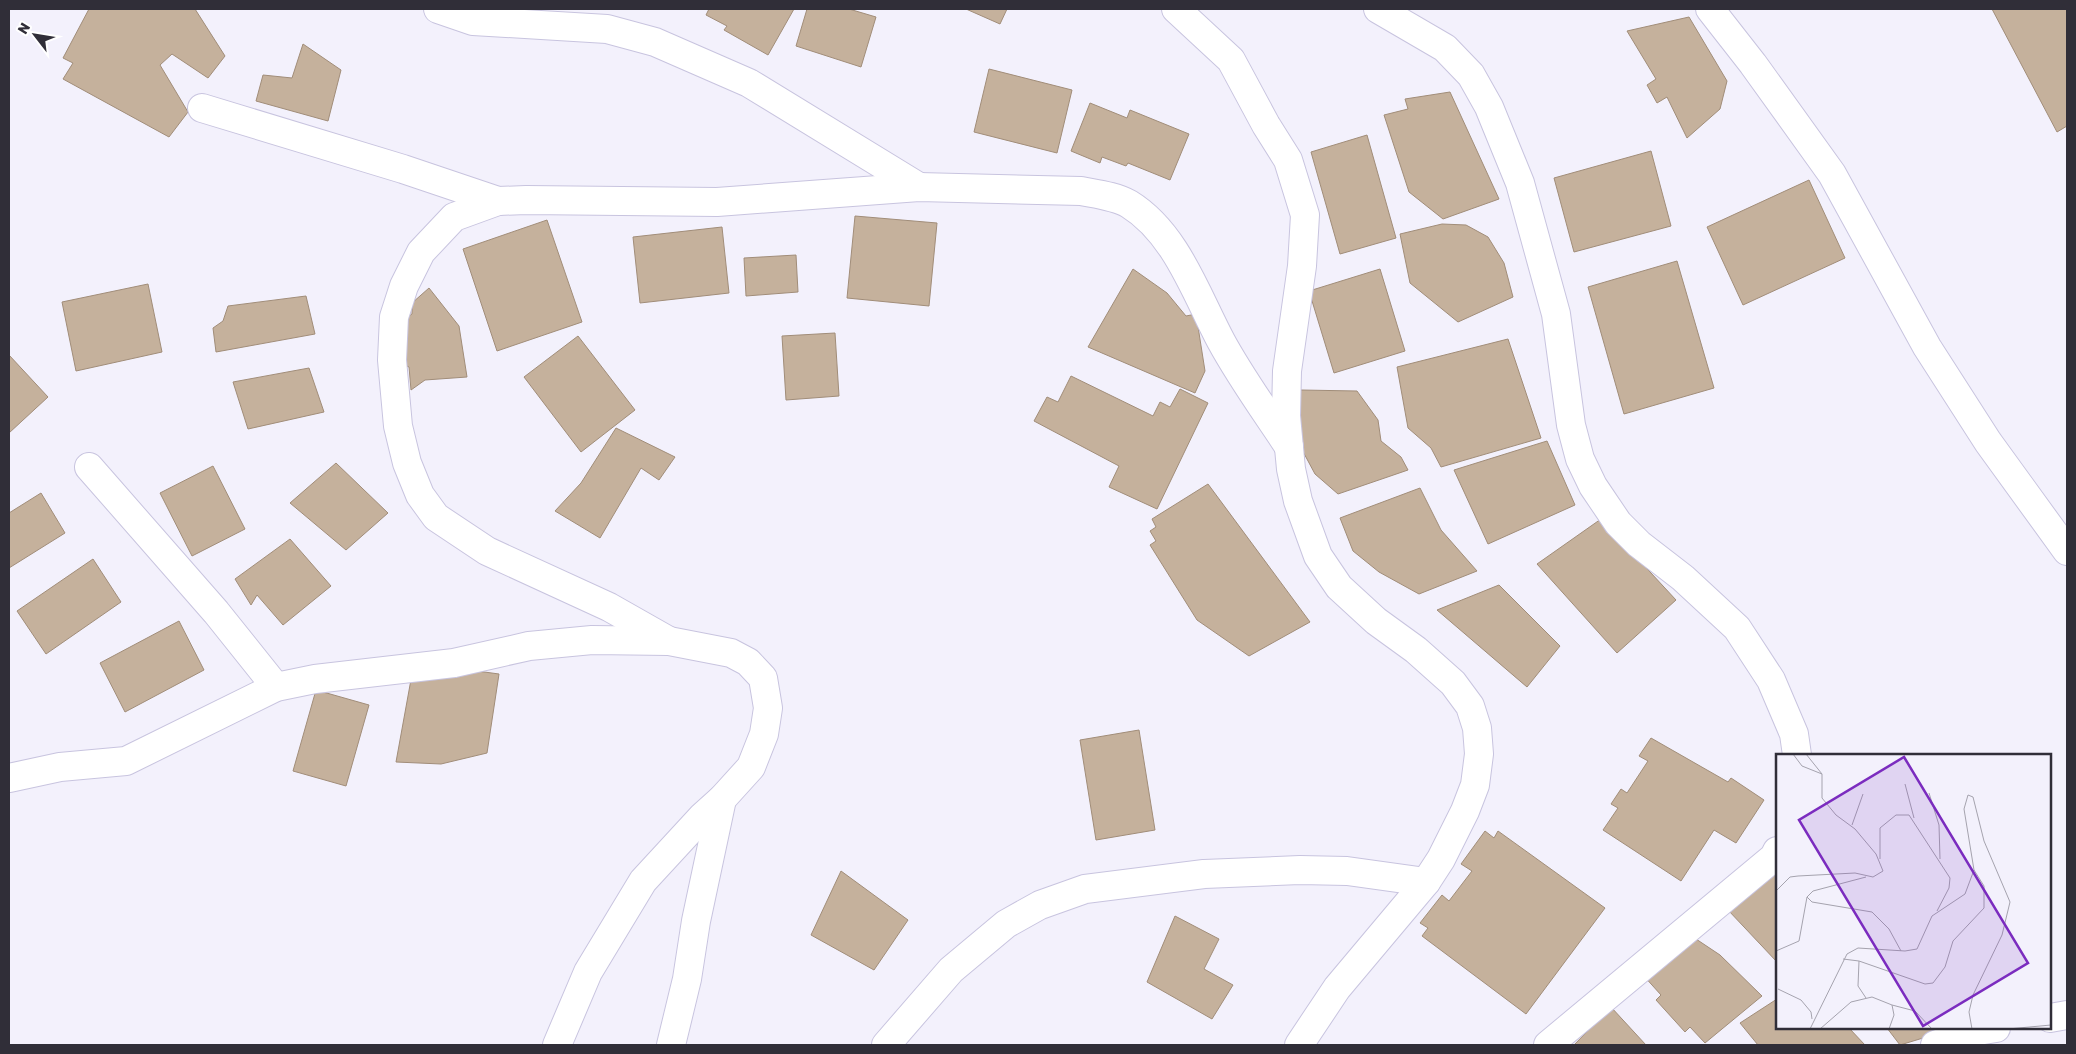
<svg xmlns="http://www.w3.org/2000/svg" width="2076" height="1054" font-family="Rubik,sans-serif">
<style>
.building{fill:#c5b19c;stroke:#a18d79}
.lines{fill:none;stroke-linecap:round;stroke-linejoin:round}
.minor-casing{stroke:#c8c4df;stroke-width:30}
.minor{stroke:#fff;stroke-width:28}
.inset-road{fill:none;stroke:#a5a3ae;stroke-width:1}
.view{fill:#7b2cbf;fill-opacity:0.15;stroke:#7b2cbf;stroke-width:2.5}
.inset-edge{fill:none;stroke:#302e38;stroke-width:2.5}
</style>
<rect width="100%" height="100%" fill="#f3f1fc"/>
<!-- building -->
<g class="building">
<path d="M89 9H195L225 56 208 78 172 54 160 65 188 112 169 137 63 79 73 63 63 58Z"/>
<path d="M709 9H794L768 55 724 30 727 26 706 15Z"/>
<path d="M807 9H849L876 17 861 67 796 46Z"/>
<path d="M966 9H1007L1000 24Z"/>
<path d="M1992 9H2067V126L2057 132Z"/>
<path d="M1689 17 1727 81 1720 109 1687 138 1667 97 1657 103 1647 85 1656 79 1627 31Z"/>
<path d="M303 44 341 70 328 121 256 101 263 75 292 78Z"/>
<path d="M989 69 1072 90 1057 153 974 132Z"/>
<path d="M1450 92 1499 199 1443 219 1409 192 1384 115 1408 109 1405 99Z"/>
<path d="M1090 103 1127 118 1130 110 1189 134 1170 180 1128 163 1126 166 1102 157 1100 163 1071 151Z"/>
<path d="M1367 135 1396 238 1340 254 1311 152Z"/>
<path d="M1651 151 1671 226 1574 252 1554 178Z"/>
<path d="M1809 180 1845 258 1743 305 1707 227Z"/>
<path d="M855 216 937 223 929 306 847 298Z"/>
<path d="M547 220 582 322 497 351 463 249Z"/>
<path d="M1442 224 1466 225 1488 237 1504 263 1513 297 1458 322 1410 283 1400 234Z"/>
<path d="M722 227 729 293 640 303 633 237Z"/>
<path d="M796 255 798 292 746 296 744 258Z"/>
<path d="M1677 261 1714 388 1624 414 1588 287Z"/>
<path d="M1133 269 1167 293 1186 316 1196 314 1205 371 1195 393 1088 347Z"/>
<path d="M1380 269 1405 351 1334 373 1309 291Z"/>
<path d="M148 284 162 352 76 371 62 302Z"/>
<path d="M429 288 459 326 467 377 425 380 411 390 409 367 405 365 400 322 412 314V303Z"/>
<path d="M306 296 315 334 216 352 213 328 223 321 228 306Z"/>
<path d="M835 333 839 396 786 400 782 336Z"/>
<path d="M578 336 635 410 581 452 524 377Z"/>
<path d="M1508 339 1541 438 1441 467 1431 448 1408 428 1397 367Z"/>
<path d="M9 355 48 397 9 433Z"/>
<path d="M309 368 324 412 248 429 233 382Z"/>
<path d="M1071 376 1153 416 1160 402 1170 407 1180 389 1208 403 1157 509 1109 487 1119 466 1034 421 1047 397 1058 402Z"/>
<path d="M1301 390 1357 391 1378 420 1381 441 1401 457 1408 470 1338 494 1315 474 1300 446 1292 403Z"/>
<path d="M616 428 675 457 659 480 641 468 600 538 555 511 581 483Z"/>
<path d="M1547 441 1575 505 1488 544 1454 470Z"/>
<path d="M336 463 388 513 346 550 290 503Z"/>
<path d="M213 466 245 529 192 556 160 493Z"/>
<path d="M1208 484 1310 622 1249 656 1197 620 1150 545 1156 541 1150 531 1156 527 1152 519Z"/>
<path d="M1420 488 1441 530 1477 571 1419 594 1379 572 1353 551 1340 518Z"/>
<path d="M41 493 65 533 9 568V513Z"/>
<path d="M1601 519 1676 600 1617 653 1537 564Z"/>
<path d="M290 539 331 586 283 625 257 595 251 605 235 579Z"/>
<path d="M93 559 121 602 46 654 17 611Z"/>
<path d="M1499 585 1560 646 1527 687 1437 610Z"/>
<path d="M179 621 204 670 125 712 100 663Z"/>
<path d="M455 668 499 674 487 753 441 764 396 762 412 674Z"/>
<path d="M316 690 369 705 346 786 293 771Z"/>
<path d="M1139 730 1155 830 1096 840 1080 740Z"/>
<path d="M1651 738 1728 782 1731 778 1764 800 1736 843 1714 830 1681 881 1603 830 1618 808 1611 804 1621 789 1627 793 1648 761 1639 756Z"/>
<path d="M1485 831 1494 838 1498 831 1605 908 1526 1014 1422 936 1428 928 1420 923 1442 895 1449 901 1472 871 1461 864Z"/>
<path d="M1777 864V962L1728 910Z"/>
<path d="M841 871 908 920 874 970 811 935Z"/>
<path d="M1175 916 1219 939 1204 969 1233 985 1212 1019 1147 982Z"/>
<path d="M1687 933 1720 955 1762 996 1705 1043 1690 1027 1685 1032 1656 1000 1661 995 1643 975Z"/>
<path d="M1777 999V1028H1849L1865 1045H1758L1740 1023Z"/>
<path d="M1611 1007 1646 1045H1574Z"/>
<path d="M1887 1028H1956L1900 1045Z"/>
</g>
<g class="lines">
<defs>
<g id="minor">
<path d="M438 9 473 21 607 29 655 42 749 83 919 187"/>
<path d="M1176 9 1231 60 1266 125 1288 160 1305 215 1302 266 1287 371 1286 416 1291 469 1298 501 1318 556 1339 587 1376 621 1416 650 1453 683 1470 706 1477 728 1479 754 1475 785 1465 811 1441 859 1426 882 1337 988 1299 1045"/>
<path d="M1378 9 1445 48 1471 75 1489 107 1520 183 1556 314 1571 425 1580 459 1593 486 1618 523 1639 544 1683 578 1737 628 1771 680 1794 734 1797 755"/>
<path d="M1710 9 1753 64 1832 174 1927 347 1988 442 2067 551"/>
<path d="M202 108 403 169 498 201"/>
<path d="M89 467 216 612 276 687"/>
<path d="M669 641 609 607 487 551 436 517 420 495 407 463 398 426 392 360 394 317 404 286 421 252 454 217 498 201 526 200 717 202 919 187 1081 191C1096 194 1115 196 1129 204 1176 233 1196 294 1221 341 1241 378 1266 412 1289 447"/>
<path d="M9 778 60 767 126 761 276 687 315 679 454 663 529 646 592 640 669 641 731 653 748 662 763 678 768 708 764 734 751 767 722 799 702 817 643 881 588 972 557 1045"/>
<path d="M2050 1018 2067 1015"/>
<path d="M671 1045 687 979 696 921 722 799"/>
<path d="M886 1045 951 970 1006 924 1040 905 1085 889 1204 874 1300 870 1347 871 1426 882"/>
<path d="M1548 1045 1774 857 1777 851"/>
<path d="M1935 1045 1972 1032 1996 1028"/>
</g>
</defs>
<!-- minor casing -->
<use href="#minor" class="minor-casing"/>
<!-- minor -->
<use href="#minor" class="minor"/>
</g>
<!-- overview -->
<g transform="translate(1776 754)">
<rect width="275" height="275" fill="#f3f1fc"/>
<path class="inset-road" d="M17 0 26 12 46 20M129 30 138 64M153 39 163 71 164 105M76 71 87 40M104 105V74L120 61H133L174 124 173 134 161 157M90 123 37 137 31 143 36 148 96 158 113 175 125 197M0 137 14 123 22 122 79 119 97 123 107 117 100 100 79 75 60 61 46 44V20L30 0M0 197 23 187 31 143M67 205 83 207 149 230 157 229 169 213 177 187 208 154V132L198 116M83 207 82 232 90 244M2 235 25 246 35 258 36 265M116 251 139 257 156 275M34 275 71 200 82 194 129 197 141 195 156 162 189 140 198 116 188 55 192 41 197 43 208 87 234 148 226 181 197 241 193 258 196 275M44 275 75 248 96 243 116 251 118 261 113 275M232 275 275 271"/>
<path class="view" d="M128 3 252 209 147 272 23 66Z"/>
<rect width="275" height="275" class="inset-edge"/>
</g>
<!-- border -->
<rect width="2076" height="1054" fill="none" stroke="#302e38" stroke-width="20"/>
<!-- north arrow -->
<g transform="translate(35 35) rotate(301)" stroke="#ffffff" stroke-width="4" paint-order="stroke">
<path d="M0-4L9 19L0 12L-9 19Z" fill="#302e38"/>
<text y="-8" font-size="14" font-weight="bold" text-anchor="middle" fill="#302e38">N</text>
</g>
</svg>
